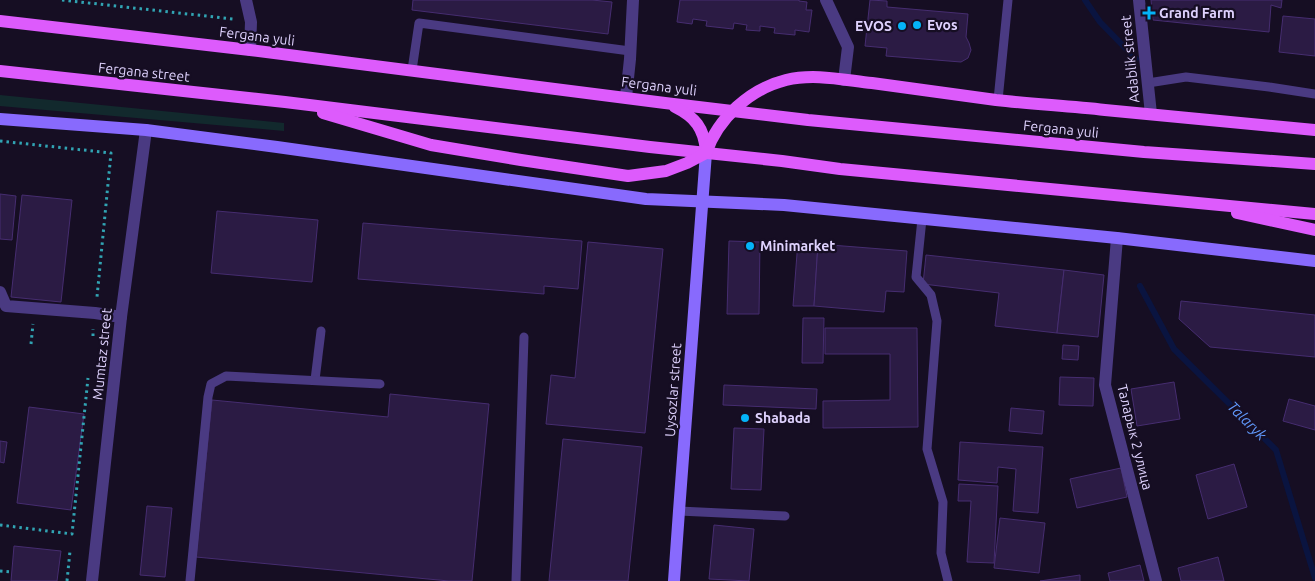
<svg xmlns="http://www.w3.org/2000/svg" width="1315" height="581" font-family="Ubuntu,sans-serif">
<style>
.green{fill:#12292d}
.lines{fill:none;stroke-linecap:round;stroke-linejoin:round}
.stream{stroke:#0a1440;stroke-width:6}
.building{fill:#2b1b44;stroke:#462d70}
.path{stroke:#31a4b3;stroke-width:3;stroke-dasharray:2.5 4;stroke-linecap:butt}
.lane{stroke:#4a3a82;stroke-width:9}
.street{stroke:#4a3a82;stroke-width:12}
.secondary{stroke:#886afd;stroke-width:12}
.primary{stroke:#dd5bfc;stroke-width:12}
.poi-dot{fill:#04b3f8;stroke:#160e23;stroke-width:2}
.labels{text-anchor:middle;stroke-width:4.5;stroke-linejoin:round;paint-order:stroke}
.poi-label{font-size:14px;font-weight:bold;fill:#dfd2fe;stroke:#160e23;text-anchor:start}
.street-label{font-size:14px;fill:#dfd2fe;stroke:#160e23}
.water-label{font-size:15px;font-style:italic;fill:#6199fc;stroke:#160e23}
</style>
<rect width="100%" height="100%" fill="#160e23"/>
<!-- green -->
<path class="green" d="M0 95 284 123V131L0 106Z"/>
<g class="lines">
<!-- stream -->
<g class="stream">
<path d="M1085 0 1100 22 1136 59"/>
<path d="M1140 286 1174 349 1276 450 1315 578"/>
</g>
</g>
<!-- building -->
<g class="building">
<path d="M413 0H592L612 2 608 34 412 10Z"/>
<path d="M680 0H799V1L807 2 806 10H812L809 32 795 30V35L774 33 775 28 760 26V31L746 30 747 25 734 23 733 29 706 26 707 21 693 19 692 24 677 22Z"/>
<path d="M870 0 887 1V7L968 14 966 37 969 43 971 50 968 58 961 62 886 56 887 48 865 46Z"/>
<path d="M1151 0H1282L1281 8 1271 5 1269 32 1153 20Z"/>
<path d="M1283 16 1315 19V56L1279 52Z"/>
<path d="M0 194 16 196 12 240 0 239Z"/>
<path d="M22 195 72 200 61 302 11 297Z"/>
<path d="M217 211 318 220 312 282 211 273Z"/>
<path d="M363 223 582 241 578 289 544 286V294L358 279Z"/>
<path d="M729 241 760 242 759 314H727Z"/>
<path d="M798 241 818 244 814 306H793Z"/>
<path d="M588 242 663 249 645 433 546 424 551 375 575 378Z"/>
<path d="M818 244 907 251 904 292 886 291 884 312 814 306Z"/>
<path d="M926 255 1064 270 1057 333 995 326 999 293 923 284Z"/>
<path d="M1064 270 1104 275 1098 337 1057 333Z"/>
<path d="M1181 301 1315 315V357L1210 347 1179 319Z"/>
<path d="M803 318H824L823 363H802Z"/>
<path d="M825 328H917L918 427 823 428V401L890 400V354H825Z"/>
<path d="M1063 345 1079 346 1078 360 1062 359Z"/>
<path d="M1060 377 1094 378 1093 406 1059 405Z"/>
<path d="M1174 382 1180 419 1137 426 1131 389Z"/>
<path d="M724 385 817 389 816 409 723 405Z"/>
<path d="M390 394 489 404 472 581H449L196 557 212 400 388 417Z"/>
<path d="M1289 399 1315 406V430L1283 421Z"/>
<path d="M29 407 84 414 71 510 17 503Z"/>
<path d="M1011 408 1044 411 1042 434 1009 431Z"/>
<path d="M734 428 764 429 761 490 731 489Z"/>
<path d="M563 439 642 447 628 581H549Z"/>
<path d="M0 441 7 442 4 463 0 462Z"/>
<path d="M960 442 1043 447 1038 513 1013 511 1016 469 998 467 997 483 958 480Z"/>
<path d="M1234 464 1247 507 1208 519 1196 475Z"/>
<path d="M1121 468 1127 497 1077 508 1070 479Z"/>
<path d="M959 484 998 486 994 563 967 562 971 501H958Z"/>
<path d="M147 506 172 508 165 577 140 575Z"/>
<path d="M1000 518 1045 523 1039 573 994 568Z"/>
<path d="M714 525 754 529 749 581 709 579Z"/>
<path d="M14 546 61 551 57 581H11Z"/>
<path d="M1218 557 1224 581H1181L1178 568Z"/>
<path d="M1140 565 1144 581H1110L1108 573Z"/>
<path d="M1080 575V581H1040Z"/>
</g>
<g class="lines">
<!-- path -->
<g class="path">
<path d="M62 0 233 19"/>
<path d="M0 141 111 153 97 297"/>
<path d="M93 336V329"/>
<path d="M31 344 33 324"/>
<path d="M0 525 72 534 88 378"/>
<path d="M0 571 12 572"/>
<path d="M67 581 70 551"/>
</g>
<!-- lane -->
<g class="lane">
<path d="M412 70 419 23 630 51"/>
<path d="M1148 83 1186 77 1269 87 1315 94"/>
<path d="M998 100 1008 0"/>
<path d="M922 219 916 277 931 295 937 321 927 449 943 502 941 553 948 581"/>
<path d="M315 380 321 331"/>
<path d="M679 511 785 516"/>
<path d="M190 581 208 397 211 384 226 376 380 384"/>
<path d="M516 581 524 337"/>
</g>
<!-- street -->
<g class="street">
<path d="M246 0 251 22 250 50"/>
<path d="M826 0 848 47 844 80"/>
<path d="M1139 0 1151 114"/>
<path d="M626 97 630 59 633 0"/>
<path d="M1117 238 1105 385 1156 581"/>
<path d="M0 292 6 306 95 313 121 317"/>
<path d="M92 581 121 317 146 130"/>
</g>
<!-- secondary -->
<g class="secondary">
<path d="M0 119 146 130 277 147 646 199 784 205 1117 238 1315 261"/>
<path d="M674 581 679 511 706 153"/>
</g>
<!-- primary -->
<g class="primary">
<path d="M0 21 250 50 665 103 808 120 1144 152 1315 164"/>
<path d="M0 71 285 102 650 147 782 161 840 169 1315 214"/>
<path d="M675 107C695 117 704 128 706 151"/>
<path d="M323 113 431 145 521 160 628 176 666 171 687 163 706 153C718 118 750 89 786 80 814 73 844 80 872 83 913 89 955 94 996 100 1032 104 1068 106 1105 110 1175 116 1245 123 1315 130"/>
<path d="M1237 213 1315 230"/>
</g>
</g>
<!-- markers -->
<g class="poi-dot">
<path d="M1146.5 5.5h5v5h5v5h-5v5h-5v-5h-5v-5h5z"/>
<circle cx="917" cy="25" r="5"/>
<circle cx="902" cy="26" r="5"/>
<circle cx="750" cy="246" r="5"/>
<circle cx="745" cy="418" r="5"/>
</g>
<g class="labels">
<!-- poi labels -->
<g class="poi-label">
<text x="1159" y="18">Grand Farm</text>
<text x="927" y="30">Evos</text>
<text x="892" y="31" text-anchor="end">EVOS</text>
<text x="760" y="251">Minimarket</text>
<text x="755" y="423">Shabada</text>
</g>
<!-- street labels -->
<g class="street-label">
<text transform="translate(257 36) rotate(7)" y="5">Fergana yuli</text>
<text transform="translate(1130 59) rotate(-96)" y="5">Adablik street</text>
<text transform="translate(144 72) rotate(6)" y="5">Fergana street</text>
<text transform="translate(659 86) rotate(7)" y="5">Fergana yuli</text>
<text transform="translate(1061 129) rotate(6)" y="5">Fergana yuli</text>
<text transform="translate(102 354) rotate(-84)" y="5">Mumtаz street</text>
<text transform="translate(673 390) rotate(-86)" y="5">Uysozlar street</text>
<text transform="translate(1135 437) rotate(76)" y="5">Таларык 2 улица</text>
</g>
<!-- water labels -->
<g class="water-label">
<text transform="translate(1247 421) rotate(45)" y="5">Talaryk</text>
</g>
</g>
</svg>
